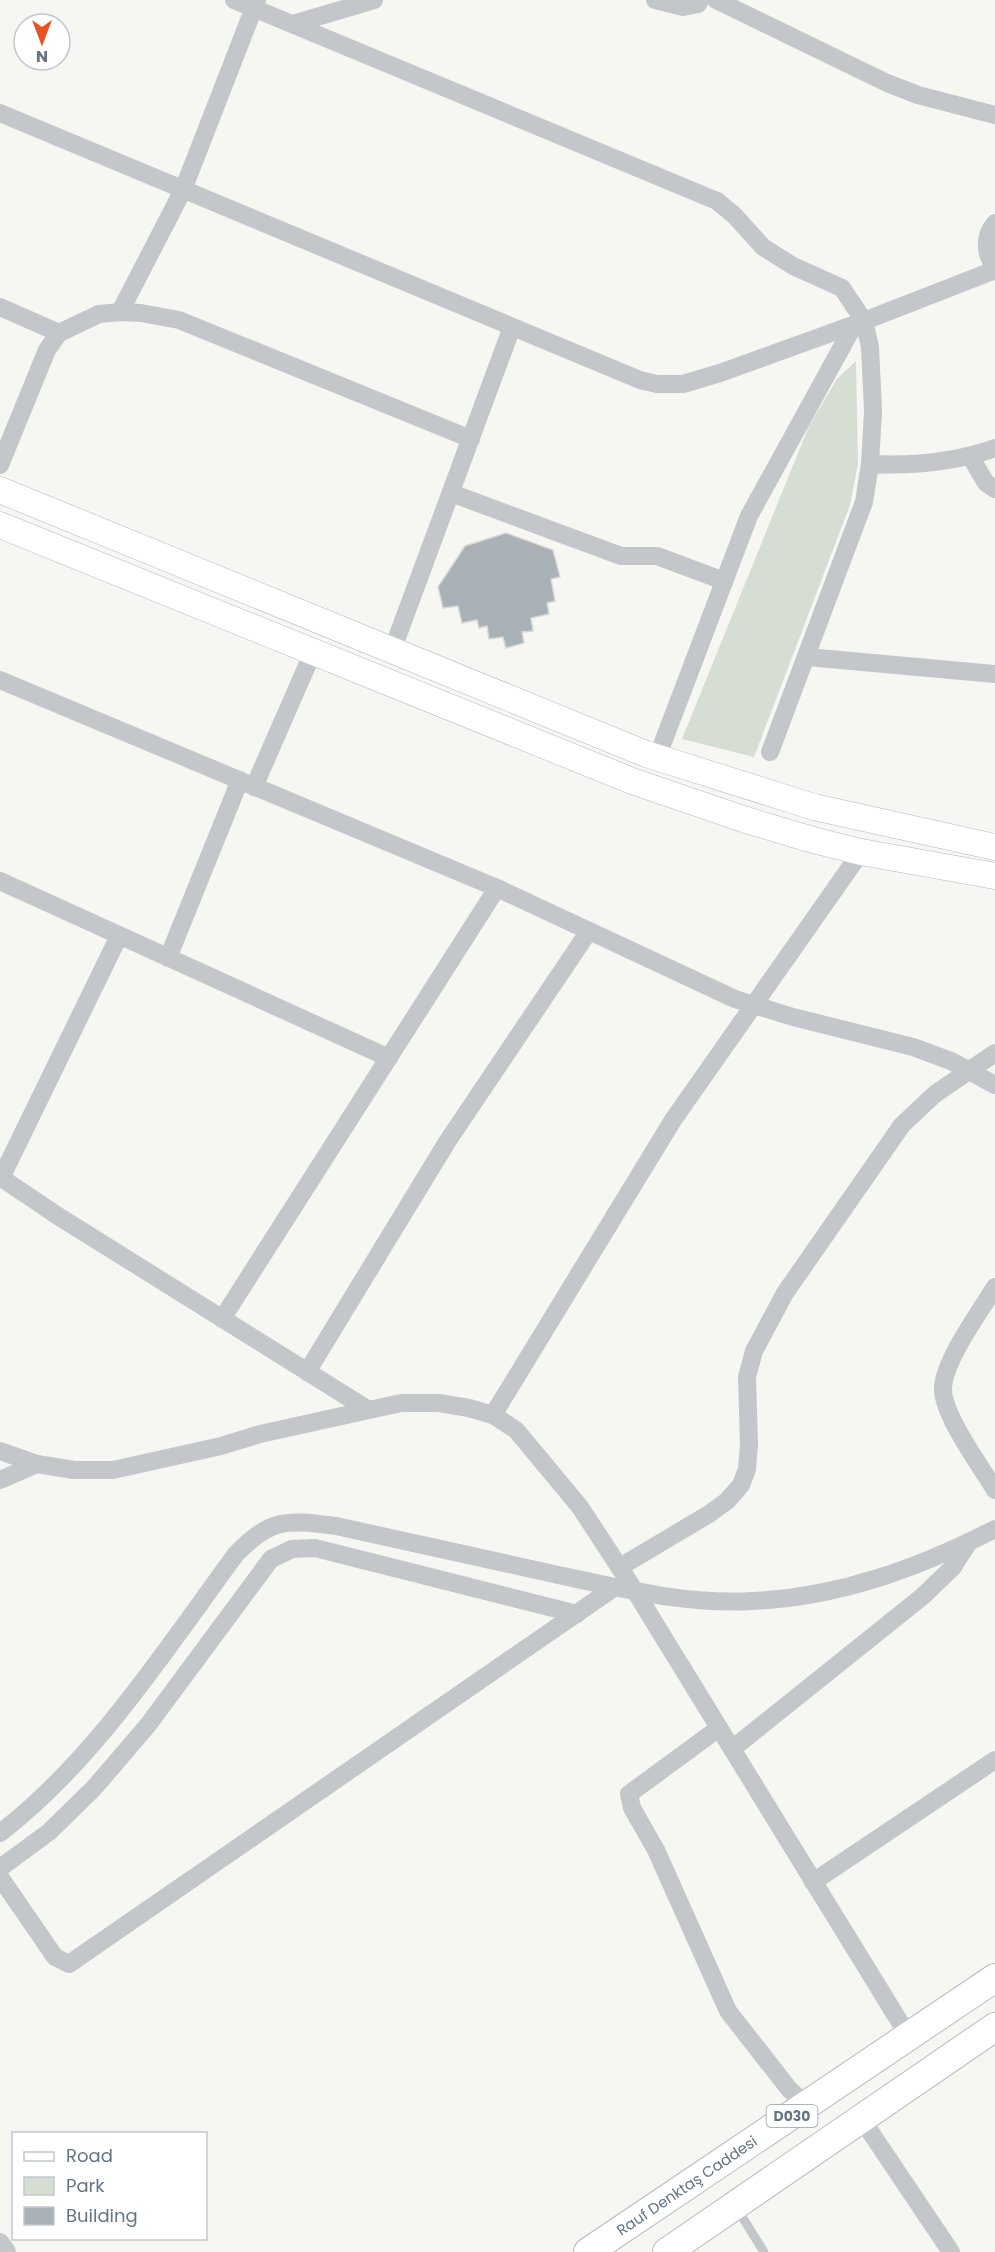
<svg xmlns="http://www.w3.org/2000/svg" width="995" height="2252" font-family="Poppins,sans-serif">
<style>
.green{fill:#d6ddd3}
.building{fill:#a9b1b6;stroke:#d7d7d4;stroke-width:1.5}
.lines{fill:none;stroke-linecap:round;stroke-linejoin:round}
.secondary-casing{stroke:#b5babf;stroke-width:27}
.primary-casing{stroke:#b6babe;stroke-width:30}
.lane{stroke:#c3c7ca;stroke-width:9}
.street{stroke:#c3c7ca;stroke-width:18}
.secondary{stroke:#fff;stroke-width:26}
.primary{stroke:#fff;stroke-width:28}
.labels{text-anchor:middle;stroke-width:6;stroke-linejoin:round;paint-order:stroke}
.shield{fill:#fff;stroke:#929ea9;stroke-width:1.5}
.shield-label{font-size:14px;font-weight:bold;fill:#647584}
.street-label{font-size:15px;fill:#647584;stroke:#fff}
</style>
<rect width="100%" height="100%" fill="#f6f6f2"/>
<!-- green -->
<path class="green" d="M856 361 858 464 850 505 754 757 682 739 809 426 837 379Z"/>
<!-- building -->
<path class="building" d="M506 533 553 550 560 577 551 579 555 601 547 603 549 614 531 618 533 631 522 632 524 643 506 648 503 637 489 639 487 626 479 628 477 620 462 623 458 606 443 608 438 587 465 546Z"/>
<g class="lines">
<defs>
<g id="secondary">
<path d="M0 490 646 754 814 807 995 847"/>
<path d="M0 525 632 781 746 820 813 840 861 852 995 876"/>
</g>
<g id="primary">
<path d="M588 2252 995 1978"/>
<path d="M667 2252 995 2027"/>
</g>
</defs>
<!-- secondary casing -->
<use href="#secondary" class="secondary-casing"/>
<!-- primary casing -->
<use href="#primary" class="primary-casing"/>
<!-- lane -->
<path class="lane" d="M736 2207 764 2252"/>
<!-- street -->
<g class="street">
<path d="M234 0 717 201 734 215 763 247 793 266 842 288 864 321 870 347 873 411 870 464 864 502 770 752"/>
<path d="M655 0 683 7 698 4 700 0"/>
<path d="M716 0 887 83 918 95 995 115"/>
<path d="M293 24 374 0"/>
<path d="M0 113 640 380 657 384H683L720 373 864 321 995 270"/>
<path d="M995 223C984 236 984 253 995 267"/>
<path d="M0 307 59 333"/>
<path d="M120 312 183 190 257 0"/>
<path d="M970 456 986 483 995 489"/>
<path d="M870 464C913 466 954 463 995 448"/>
<path d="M0 465 47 350 59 333 99 314 120 312 141 313 179 320 471 439"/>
<path d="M451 493 621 556H657L724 581"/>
<path d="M392 651 512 327"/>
<path d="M807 657 995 674"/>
<path d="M0 680 497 888 735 999 793 1017 913 1047 951 1061 995 1085"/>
<path d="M657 758 749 516 854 325"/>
<path d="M254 787 313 652"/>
<path d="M0 881 389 1058"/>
<path d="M168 958 240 780"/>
<path d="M0 1177 58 1216 367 1409"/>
<path d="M1 1178 119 936"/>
<path d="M995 1287C980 1312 944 1360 943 1388 942 1414 981 1467 995 1490"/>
<path d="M222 1319 497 888"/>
<path d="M307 1372 447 1142 589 931"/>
<path d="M493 1415 673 1120 861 852"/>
<path d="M0 1451 37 1464 74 1470H113L221 1446 260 1434 401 1403H439L469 1408 493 1415 516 1430 580 1507 635 1591 909 2037"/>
<path d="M0 1480 37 1464"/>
<path d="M620 1567 709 1514 727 1501 741 1485 747 1469 749 1445 747 1377 754 1351 785 1293 902 1125 935 1094 995 1053"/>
<path d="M719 1728 629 1794 632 1808 656 1850 728 2011 789 2089 807 2106"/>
<path d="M732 1749 923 1596 953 1567 967 1545"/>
<path d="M0 1833C94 1761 166 1649 236 1554 272 1517 288 1520 336 1526 409 1542 482 1558 554 1574 619 1588 685 1605 753 1601 839 1597 919 1568 995 1529"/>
<path d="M0 1868 49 1832 94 1788 148 1725 271 1559 292 1549 315 1548 577 1614"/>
<path d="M0 1877 55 1957 69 1964 615 1587"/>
<path d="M813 1882 995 1760"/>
<path d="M861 2118 951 2252"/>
<path d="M0 2242 7 2252"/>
</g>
<!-- secondary -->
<use href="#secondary" class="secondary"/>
<!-- primary -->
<use href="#primary" class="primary"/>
</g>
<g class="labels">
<!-- shield labels -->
<rect class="shield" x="766.5" y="2105" width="51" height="22" rx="4.5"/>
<g class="shield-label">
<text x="792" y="2121">D030</text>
</g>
<!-- street labels -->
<g class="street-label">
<text transform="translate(687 2186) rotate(-34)" y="5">Rauf Denktaş Caddesi</text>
</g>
</g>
<!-- legend -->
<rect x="12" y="2132" width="195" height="108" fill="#ffffff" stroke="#c1c8ce" stroke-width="1.5"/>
<rect x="24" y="2152" width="30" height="9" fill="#ffffff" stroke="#c1c8ce" stroke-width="1.5"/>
<text x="66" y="2162" font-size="18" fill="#647584">Road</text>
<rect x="24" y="2177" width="30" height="18" fill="#d6ddd3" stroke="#c1c8ce" stroke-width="1.5"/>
<text x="66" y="2192" font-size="18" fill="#647584">Park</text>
<rect x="24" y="2207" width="30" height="18" fill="#a9b1b6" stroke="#c1c8ce" stroke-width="1.5"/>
<text x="66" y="2222" font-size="18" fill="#647584">Building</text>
<!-- north arrow -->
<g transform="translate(42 42) rotate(180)"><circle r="28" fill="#ffffff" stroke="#c1c8ce" stroke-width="1.5"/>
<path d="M0-4.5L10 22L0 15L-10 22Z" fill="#e75320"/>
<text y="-9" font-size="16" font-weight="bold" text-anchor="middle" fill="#647584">N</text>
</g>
</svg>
